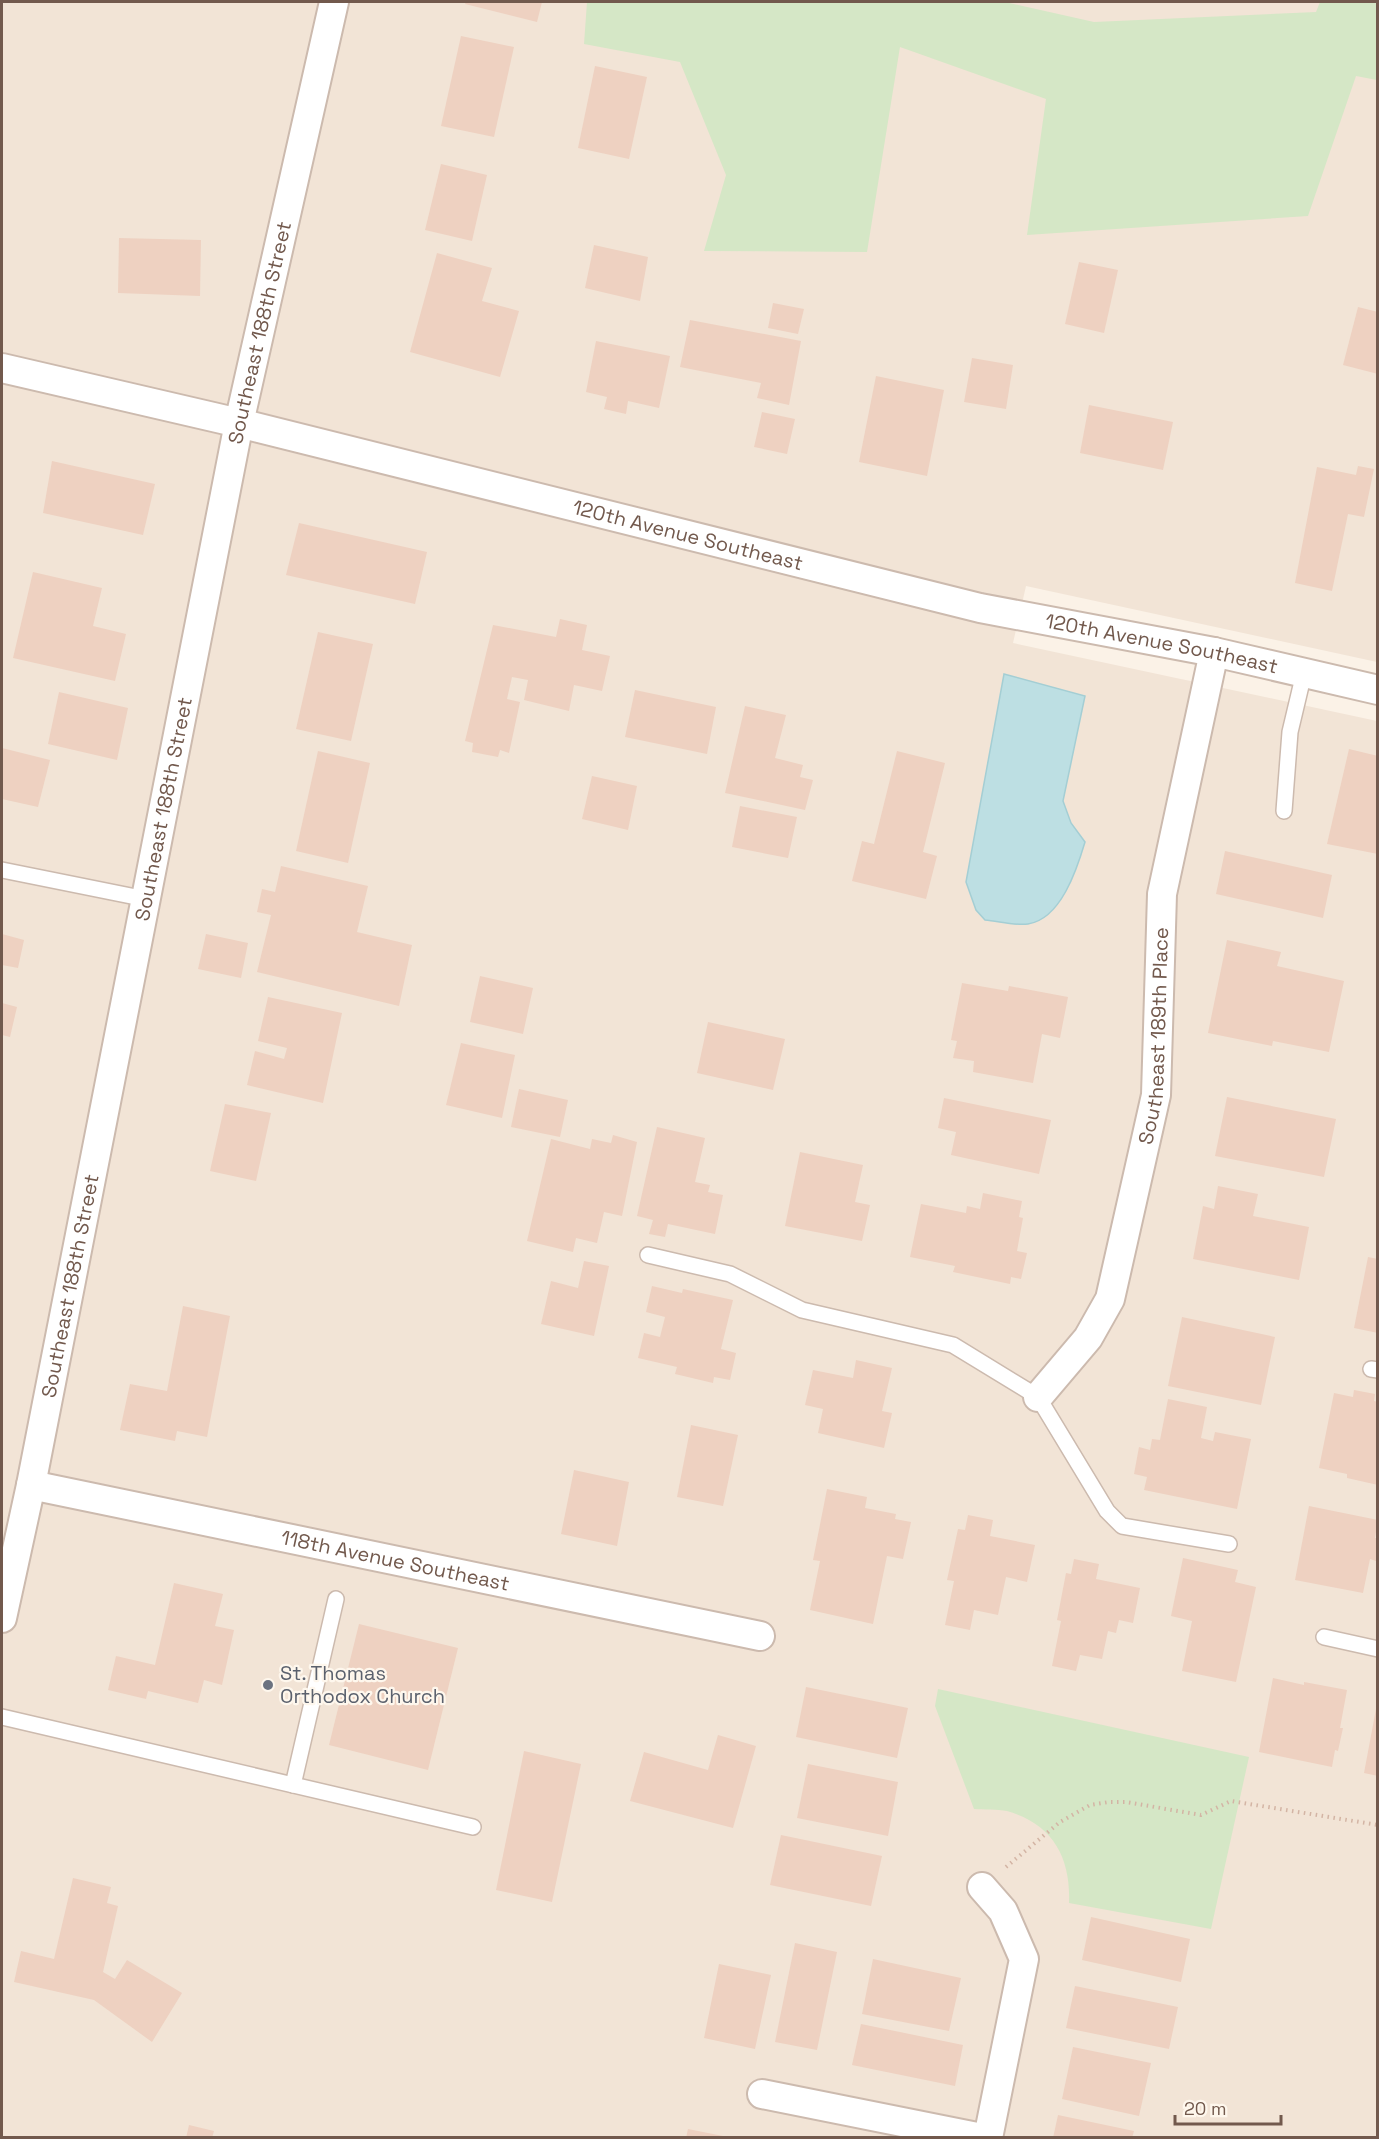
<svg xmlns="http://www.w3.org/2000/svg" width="1379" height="2139" font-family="'Space Grotesk',sans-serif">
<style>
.residential{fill:#f2e4d6}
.green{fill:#d5e7c6}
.water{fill:#bddfe3;stroke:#a4ced4;stroke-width:1.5}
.building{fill:#eed1c1}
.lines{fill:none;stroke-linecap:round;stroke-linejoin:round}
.lane-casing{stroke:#ccbaae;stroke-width:18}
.street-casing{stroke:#ccbaae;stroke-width:32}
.path{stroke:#d3b4a4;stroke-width:4;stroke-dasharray:1.5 4.5;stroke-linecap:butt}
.lane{stroke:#fff;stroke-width:15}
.street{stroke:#fff;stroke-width:28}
.worship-dot{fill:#6b7280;stroke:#fef7ed;stroke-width:2}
.labels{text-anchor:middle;stroke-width:4.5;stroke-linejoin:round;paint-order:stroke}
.street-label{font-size:20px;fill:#72594d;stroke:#fef7ed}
.worship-label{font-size:20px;fill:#5b616d;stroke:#fef7ed;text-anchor:start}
</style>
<rect width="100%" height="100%" fill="#fbf2e7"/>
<!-- residential -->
<path class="residential" d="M2 2H1377V662L1026 586 1013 643 1377 721V2137L2 2138Z"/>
<!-- green -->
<g class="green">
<path d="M587 2H1005L1094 22 1316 12 1320 2H1377V80L1356 76 1308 216 1027 235 1046 99 900 47 867 252 704 251 726 175 680 62 584 44Z"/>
<path d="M938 1689 1249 1757 1211 1929 1069 1903C1071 1858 1053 1824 1007 1811 997 1809 984 1810 974 1809L935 1706Z"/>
</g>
<!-- water -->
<path class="water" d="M1004 674 1085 696 1063 801 1071 823 1085 842C1077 869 1061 919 1028 924 1015 926 998 921 985 920L976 910 966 882Z"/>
<!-- building -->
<g class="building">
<path d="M466 2H542L537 22 465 4Z"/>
<path d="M461 36 514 47 494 137 441 126Z"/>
<path d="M595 66 647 77 629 159 578 148Z"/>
<path d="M441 164 487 175 472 241 425 230Z"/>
<path d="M119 238 201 240 200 296 118 293Z"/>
<path d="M594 245 648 257 640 301 585 288Z"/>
<path d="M437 253 492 268 482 301 519 311 500 377 410 352Z"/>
<path d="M1079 262 1118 270 1104 333 1065 324Z"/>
<path d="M773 303 804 309 798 334 768 328Z"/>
<path d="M1358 307 1378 312V374L1343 365Z"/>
<path d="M690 320 801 341 789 405 757 398 761 383 680 367Z"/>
<path d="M596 341 670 356 659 408 628 401 626 414 604 409 607 397 586 392Z"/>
<path d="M972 358 1013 365 1006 409 964 402Z"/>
<path d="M876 376 944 390 927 476 859 462Z"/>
<path d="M1089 405 1173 422 1163 470 1080 453Z"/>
<path d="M762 412 795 419 787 454 754 447Z"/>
<path d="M52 461 155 484 143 535 43 513Z"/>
<path d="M1358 466 1374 469 1364 517 1348 514 1332 591 1295 583 1317 467 1356 475Z"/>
<path d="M299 523 427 552 415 604 286 575Z"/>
<path d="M33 572 102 588 93 626 126 634 115 681 13 658Z"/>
<path d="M560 619 587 625 582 650 610 656 602 691 574 685 569 711 524 700 528 680 512 677 507 699 520 702 509 753 500 750 498 757 472 752 473 743 465 741 493 625 556 637Z"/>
<path d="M318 632 373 644 351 741 296 729Z"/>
<path d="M635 690 716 707 707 754 625 737Z"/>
<path d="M59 692 128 708 117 760 48 744Z"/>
<path d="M745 706 786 715 775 758 803 765 800 777 813 780 805 810 725 793Z"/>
<path d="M2 748 50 760 38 807 2 799Z"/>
<path d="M1349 749 1378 756V854L1327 844Z"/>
<path d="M318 751 370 763 348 863 296 851Z"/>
<path d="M897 751 945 763 923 852 937 856 926 899 852 881 862 841 874 844Z"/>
<path d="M592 776 637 786 628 830 582 819Z"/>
<path d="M740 806 797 817 788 858 732 847Z"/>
<path d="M1225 851 1332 875 1323 918 1216 894Z"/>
<path d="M281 866 368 886 357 932 412 945 399 1006 257 972 271 915 257 912 262 889 275 892Z"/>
<path d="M2 934 24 940 18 968 2 965Z"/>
<path d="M206 934 248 943 241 978 198 969Z"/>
<path d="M1227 940 1281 952 1277 966 1344 981 1329 1052 1273 1041 1272 1046 1208 1033Z"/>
<path d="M480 976 533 988 523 1034 470 1022Z"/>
<path d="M962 983 1008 991 1009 986 1068 997 1060 1038 1042 1034 1033 1083 973 1072 974 1061 953 1058 957 1041 951 1040Z"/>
<path d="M268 997 342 1013 323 1103 247 1085 255 1051 284 1059 287 1048 258 1041Z"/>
<path d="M2 1003 17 1007 10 1037 2 1035Z"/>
<path d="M708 1022 785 1039 773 1090 697 1073Z"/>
<path d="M461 1043 515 1055 502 1118 446 1105Z"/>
<path d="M519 1089 568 1100 560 1137 511 1127Z"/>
<path d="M1227 1097 1336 1119 1324 1177 1215 1156Z"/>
<path d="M944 1098 1051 1120 1039 1174 951 1155 956 1132 938 1128Z"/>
<path d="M225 1104 271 1113 256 1181 210 1171Z"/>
<path d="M657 1127 705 1138 695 1182 710 1185 708 1192 723 1195 715 1234 668 1224 665 1237 649 1234 653 1220 637 1216Z"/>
<path d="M613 1135 637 1142 622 1216 604 1212 597 1243 576 1238 573 1252 527 1241 551 1139 590 1149 592 1139 611 1143Z"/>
<path d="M800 1152 863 1165 855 1202 870 1205 862 1241 785 1226Z"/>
<path d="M1218 1186 1258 1194 1253 1216 1309 1227 1299 1280 1193 1259 1203 1206 1214 1209Z"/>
<path d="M983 1193 1022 1201 1019 1217 1023 1218 1017 1251 1027 1253 1021 1279 1011 1277 1010 1284 953 1272 955 1266 910 1257 921 1204 966 1213 967 1206 980 1209Z"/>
<path d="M1368 1257 1378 1259V1333L1354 1328Z"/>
<path d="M584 1261 609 1266 594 1336 541 1324 551 1281 578 1288Z"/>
<path d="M652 1286 682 1293 683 1289 733 1300 721 1349 736 1353 730 1380 714 1377 713 1383 675 1374 677 1367 638 1358 644 1333 660 1337 665 1317 646 1312Z"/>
<path d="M183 1306 230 1316 207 1437 177 1431 175 1441 120 1430 130 1384 167 1391Z"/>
<path d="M1182 1317 1275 1337 1261 1405 1168 1386Z"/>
<path d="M856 1360 892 1368 882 1411 892 1413 884 1448 818 1433 823 1409 805 1405 813 1370 853 1378Z"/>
<path d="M1354 1390 1375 1394 1374 1401 1378 1402V1485L1347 1478V1474L1319 1468 1334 1393 1353 1397Z"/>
<path d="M1168 1399 1207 1407 1201 1438 1213 1441 1215 1432 1251 1439 1237 1509 1144 1490 1147 1477 1134 1474 1139 1447 1150 1450 1152 1439 1160 1440Z"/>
<path d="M691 1425 738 1435 723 1506 677 1497Z"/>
<path d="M574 1470 629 1482 617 1546 561 1534Z"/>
<path d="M827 1489 867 1497 865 1508 896 1514 895 1519 911 1522 903 1559 887 1556 873 1624 810 1610 820 1561 813 1560Z"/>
<path d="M1309 1506 1378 1520 1375 1538H1378V1552L1376 1561 1370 1559 1363 1593 1295 1580Z"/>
<path d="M968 1515 993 1520 990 1536 1035 1545 1027 1582 1006 1577 998 1615 974 1610 970 1630 945 1625 954 1581 947 1580 958 1529 965 1530Z"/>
<path d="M1183 1558 1238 1570 1235 1582 1256 1587 1236 1682 1182 1671 1192 1621 1171 1616Z"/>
<path d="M1074 1559 1099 1564 1096 1579 1140 1588 1133 1623 1119 1620 1116 1633 1108 1631 1102 1659 1080 1655 1076 1671 1052 1666 1061 1621 1057 1620 1066 1573 1071 1574Z"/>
<path d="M174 1583 223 1594 215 1626 234 1630 222 1685 204 1680 198 1703 148 1691 146 1699 108 1690 116 1656 155 1665Z"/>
<path d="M359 1624 458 1648 428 1770 329 1745Z"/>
<path d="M1273 1678 1304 1685V1682L1347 1690 1340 1728H1343L1338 1751 1335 1750 1332 1767 1259 1752Z"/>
<path d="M806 1687 908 1708 897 1758 796 1737Z"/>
<path d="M1376 1709H1378V1776L1364 1773Z"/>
<path d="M718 1735 756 1746 733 1828 630 1801 644 1752 708 1770Z"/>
<path d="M524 1751 581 1764 552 1902 496 1890Z"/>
<path d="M808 1764 898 1782 888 1836 797 1818Z"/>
<path d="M781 1835 882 1856 871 1906 770 1885Z"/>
<path d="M73 1878 111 1887 107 1903 118 1906 103 1972 115 1979 127 1960 182 1993 152 2042 94 2000 14 1982 21 1951 54 1959Z"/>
<path d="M1091 1917 1190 1939 1181 1982 1082 1960Z"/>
<path d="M795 1943 837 1952 817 2050 775 2042Z"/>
<path d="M873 1959 961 1978 949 2031 862 2014Z"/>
<path d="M719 1964 771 1975 755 2049 704 2038Z"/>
<path d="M1075 1986 1178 2007 1169 2049 1066 2028Z"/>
<path d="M861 2024 963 2045 955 2086 852 2065Z"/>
<path d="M1073 2047 1151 2063 1139 2116 1062 2099Z"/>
<path d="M1058 2115 1134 2131 1132 2138H1053Z"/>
<path d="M189 2125 214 2131 212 2138H186Z"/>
<path d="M688 2129 723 2136V2138H686Z"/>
</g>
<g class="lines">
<defs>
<g id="lane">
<path d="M1284 811 1290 732 1304 673"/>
<path d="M2 870 146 899"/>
<path d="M648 1255 730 1274 802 1310 953 1345 1038 1397 1107 1511 1122 1526 1229 1544"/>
<path d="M1371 1369 1378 1370"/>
<path d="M1324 1637 1378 1649"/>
<path d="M2 1717 473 1827"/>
<path d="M293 1785 336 1599"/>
</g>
<g id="street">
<path id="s1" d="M2 368 239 423 980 608 1214 652 1378 690"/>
<path id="s2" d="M1038 1397 1088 1338 1110 1299 1156 1095 1162 894 1214 652"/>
<path id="s3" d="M31 1485 760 1636"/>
<path id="s4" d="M2 1618 31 1485 239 423 334 2"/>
<path d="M982 1887 1003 1911 1024 1959 988 2138"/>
<path d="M762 2094 982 2138"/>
</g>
</defs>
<!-- lane casing -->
<use href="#lane" class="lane-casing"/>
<!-- street casing -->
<use href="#street" class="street-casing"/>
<!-- path -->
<path class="path" d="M1006 1867 1060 1822 1090 1805 1109 1802H1126L1201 1815 1231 1801 1378 1825"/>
<!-- lane -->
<use href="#lane" class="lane"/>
<!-- street -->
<use href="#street" class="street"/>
</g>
<!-- markers -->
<circle class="worship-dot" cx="268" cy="1685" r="6"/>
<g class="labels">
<!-- street labels -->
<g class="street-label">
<text dy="7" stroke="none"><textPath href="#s4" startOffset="1311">Southeast 188th Street</textPath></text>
<text dy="7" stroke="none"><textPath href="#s1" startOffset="706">120th Avenue Southeast</textPath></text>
<text dy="7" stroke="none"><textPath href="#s1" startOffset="1192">120th Avenue Southeast</textPath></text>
<text dy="7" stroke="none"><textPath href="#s4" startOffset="825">Southeast 188th Street</textPath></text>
<text dy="7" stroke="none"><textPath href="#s2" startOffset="390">Southeast 189th Place</textPath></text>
<text dy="7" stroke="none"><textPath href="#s4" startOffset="339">Southeast 188th Street</textPath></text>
<text dy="7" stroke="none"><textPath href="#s3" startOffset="372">118th Avenue Southeast</textPath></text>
</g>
<!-- worship labels -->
<g class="worship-label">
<text x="280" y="1680">St. Thomas<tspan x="280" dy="23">Orthodox Church</tspan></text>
</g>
</g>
<!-- border -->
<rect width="1379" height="2139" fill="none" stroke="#72594d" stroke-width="6"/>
<!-- scale -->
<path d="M1175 2115v9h106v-9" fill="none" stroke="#72594d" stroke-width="3"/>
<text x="1184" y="2115" font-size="18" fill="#72594d" stroke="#fef7ed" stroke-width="4.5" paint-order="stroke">20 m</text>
</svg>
